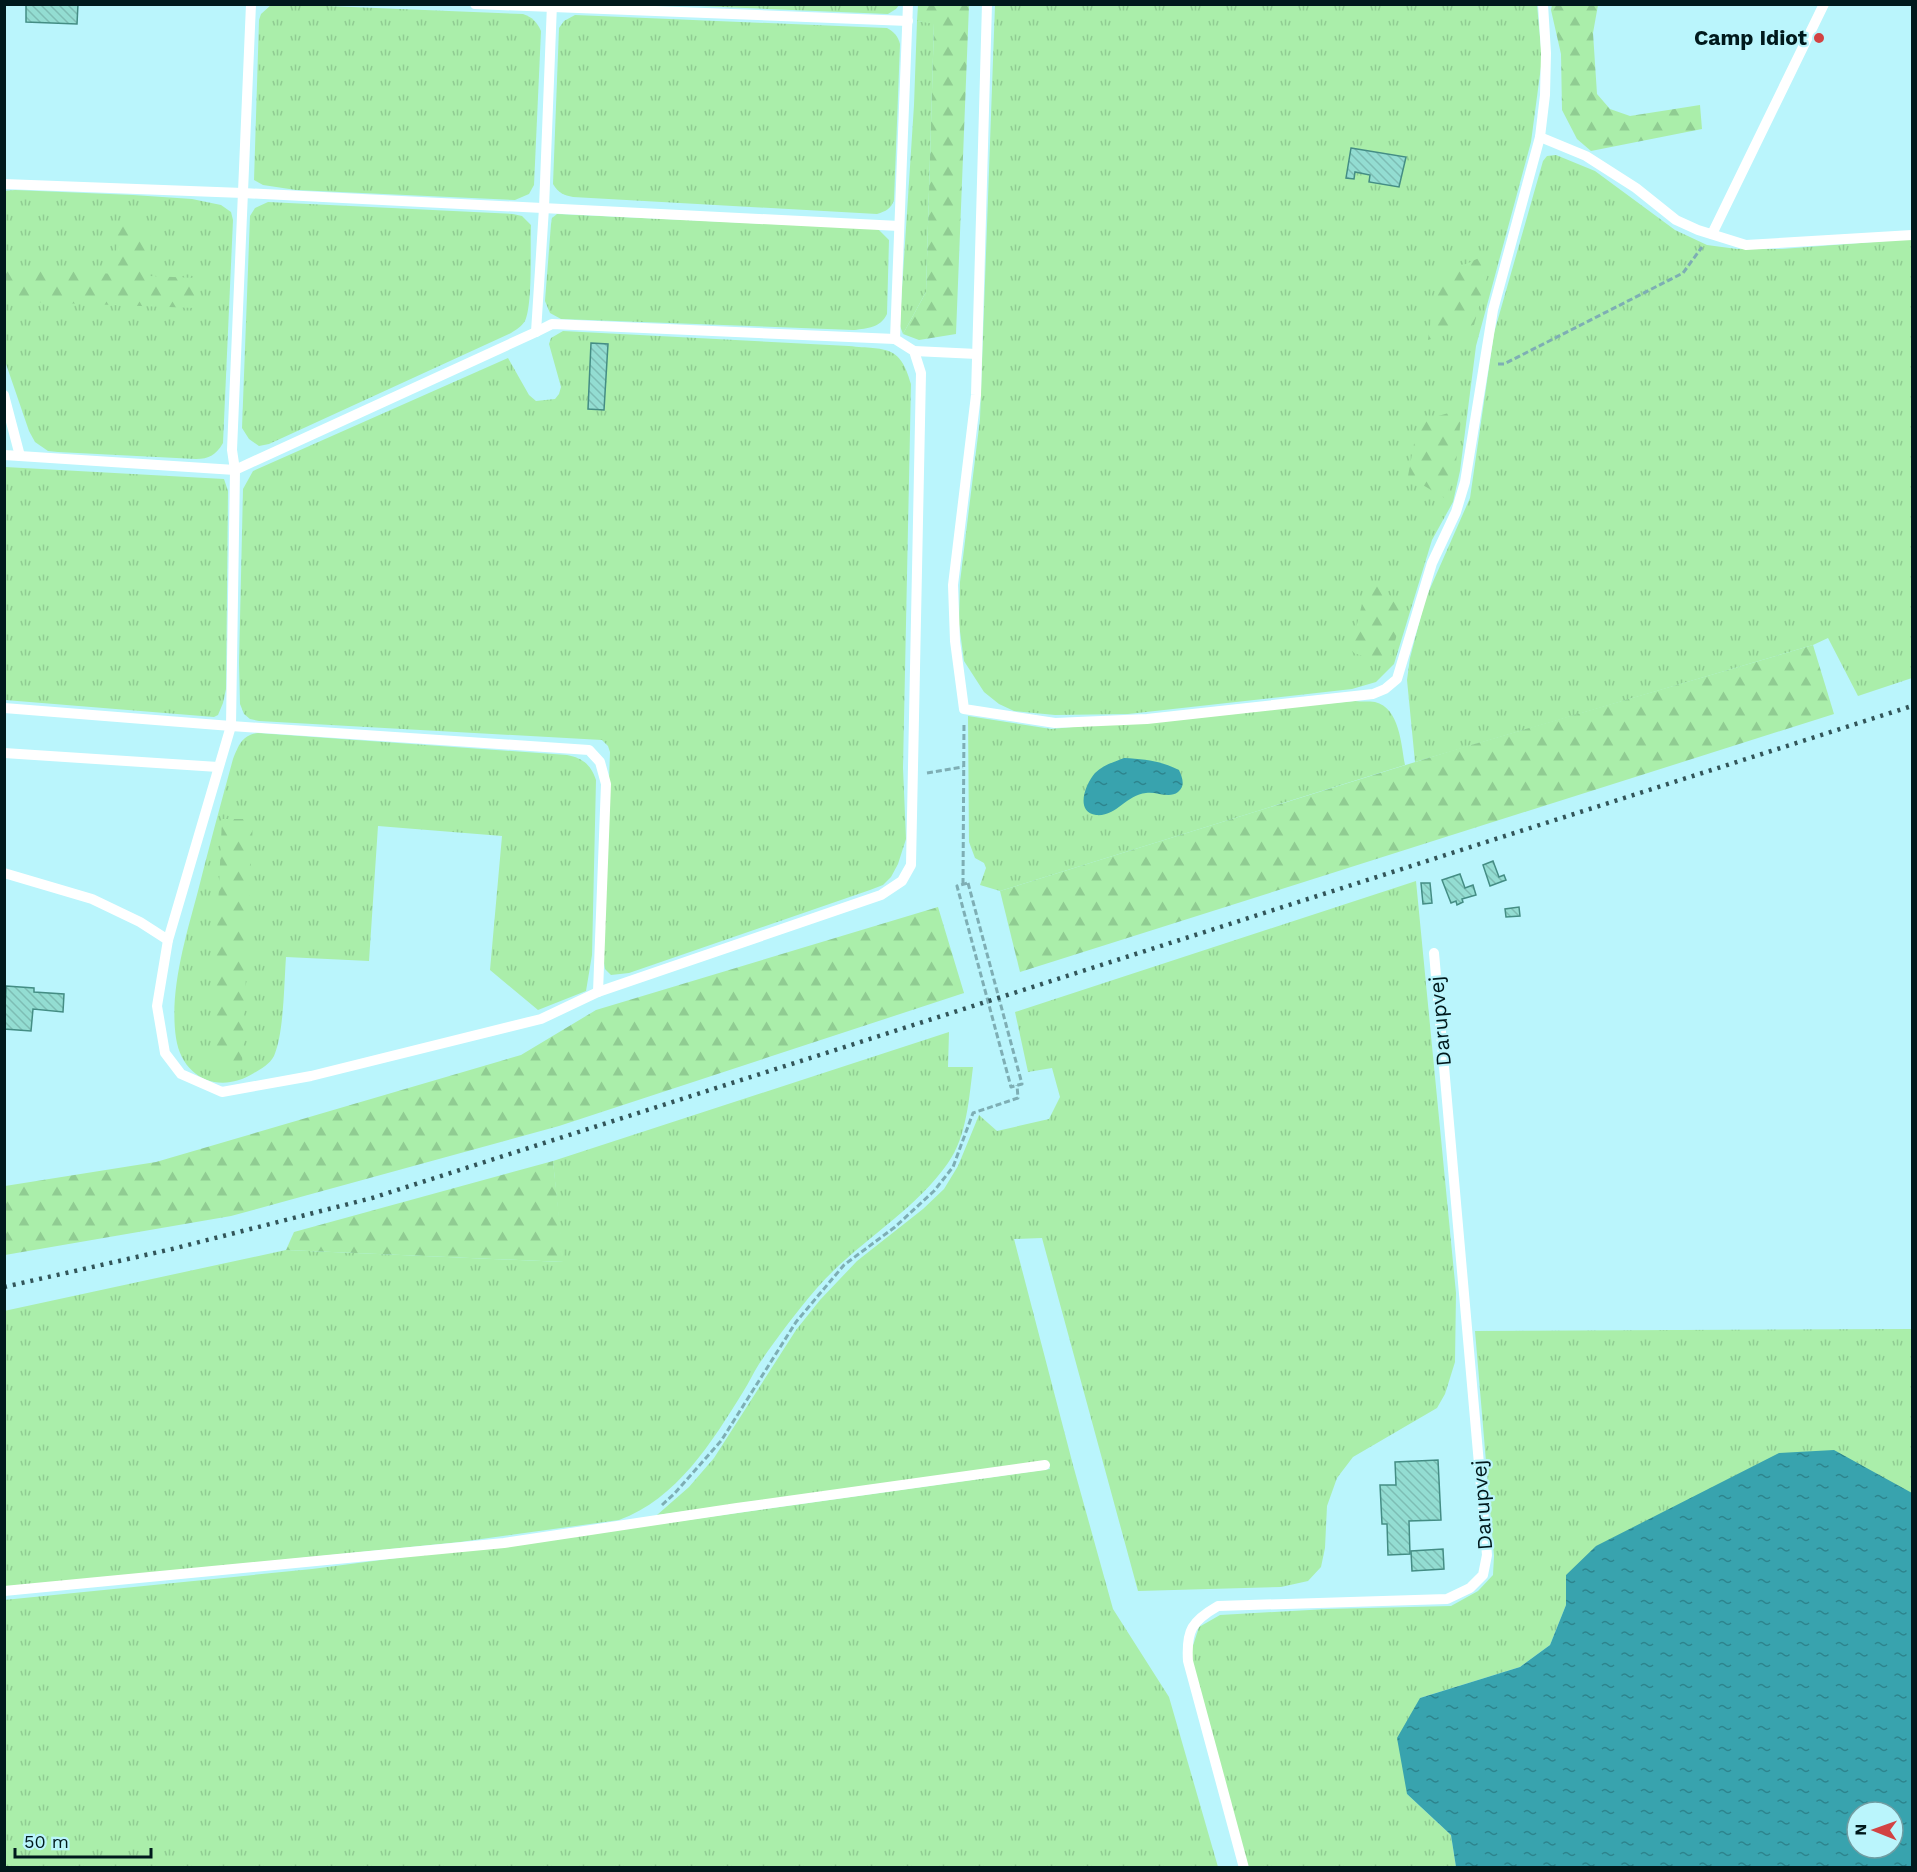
<svg xmlns="http://www.w3.org/2000/svg" width="1917" height="1872" font-family="'Work Sans',sans-serif">
<style>
.grass{fill:url(#grass-tufts)}
.forest{fill:url(#forest-firs)}
.water{fill:url(#water-ripples);fill-rule:evenodd}
.building{fill:url(#building-back-hatch);stroke:#448d84;stroke-width:1.5}
.lines{fill:none;stroke-linecap:round;stroke-linejoin:round}
.path{stroke:#7eaeb4;stroke-width:3;stroke-dasharray:6 3;stroke-linecap:butt}
.service{stroke:#fff;stroke-width:10}
.rail{stroke:#325559;stroke-width:4.5;stroke-dasharray:3 6;stroke-linecap:butt}
.poi-dot{fill:#d24343;stroke:#baf5fc;stroke-width:2}
.labels{text-anchor:middle;stroke-width:4.5;stroke-linejoin:round;paint-order:stroke}
.poi-label{font-size:21px;font-weight:bold;fill:#00191c;stroke:#baf5fc;text-anchor:end}
.street-label{font-size:21px;fill:#00191c;stroke:#baf5fc}
</style>
<defs>
<pattern id="grass-tufts" width="24" height="20" patternUnits="userSpaceOnUse" patternTransform="scale(1.5)"><rect width="24" height="20" fill="#aea"/><path d="M3 7l-1-3M5 7V3M7 7l1-3M15 17l-1-3M17 17v-4M19 17l1-3" fill="none" stroke="#90cc92"/></pattern>
<pattern id="forest-firs" width="22" height="20" patternUnits="userSpaceOnUse" patternTransform="scale(1.5)"><rect width="22" height="20" fill="#aea"/><path d="M5 1l3.5 6h-7zM16 11l3.5 6h-7z" fill="#90cc92"/></pattern>
<pattern id="water-ripples" width="26" height="14" patternUnits="userSpaceOnUse" patternTransform="scale(1.5)"><rect width="26" height="14" fill="#38a3ae"/><path d="M2 4q2-2 4 0t4 0M15 11q2-2 4 0t4 0" fill="none" stroke="#2d848d"/></pattern>
<pattern id="building-back-hatch" width="6" height="6" patternUnits="userSpaceOnUse" patternTransform="scale(1.5)"><rect width="6" height="6" fill="#93ddd2"/><path d="M-1 5l2 2M0 0l6 6M5-1l2 2" fill="none" stroke="#7dbdb4"/></pattern>
</defs>
<rect width="100%" height="100%" fill="#baf5fc"/>
<!-- grass -->
<g class="grass">
<path d="M271 5H303L523 14C532 17 537 22 541 31L534 185 529 194 515 200 296 190 263 185 254 180 259 20 261 14Z"/>
<path d="M676 5H899L896 9 888 14Z"/>
<path d="M995 5H1537L1542 59 1531 142 1476 346 1460 471 1453 502 1432 540 1394 664 1376 682 1352 689 1128 714 1055 715 1014 711 999 704 984 692 964 661 959 624 960 582 980 419Z"/>
<path d="M575 15 887 28C894 32 898 36 900 44L894 200C891 209 886 211 877 214L573 197C564 195 558 193 553 184L559 28 564 21Z"/>
<path d="M917 21 934 23 926 292 903 334 900 326 901 305 914 105Z"/>
<path d="M1556 155 1595 171 1675 230 1707 245 1737 249H1782L1912 239V678L1858 696 1828 638 1813 645 1415 762 1407 680 1410 658 1425 600 1470 498 1494 333 1543 161 1547 156Z"/>
<path d="M15 190 133 195 192 199 221 205 231 212 233 220 223 443C216 455 209 459 196 459L58 452 48 451 35 442 29 431 5 361 4 191Z"/>
<path d="M268 202 513 214 522 216 531 225C530 247 533 303 525 321 522 326 516 330 511 333L269 444 259 446 249 439 242 428 250 216 255 208Z"/>
<path d="M557 214 878 229 889 240 887 314C880 328 868 328 854 330L561 319 550 313 545 301 551 224 552 218Z"/>
<path d="M563 331 849 346C886 350 900 344 911 384L903 768 906 839 898 864 891 877 883 885 870 890 629 973 611 975 605 969 603 957 610 752 608 746 602 740 259 721 250 719 244 714 240 704 239 663 243 489 253 471 508 358 529 395 536 401 555 399 559 394 561 387 549 344 551 338Z"/>
<path d="M5 467 224 479 228 491 226 689 223 703 218 715 214 717 5 700Z"/>
<path d="M1355 701C1361 702 1369 701 1375 702 1400 708 1401 745 1405 765L1000 891 980 885 986 868 984 863 975 858 969 842 968 716 1051 729Z"/>
<path d="M258 733 567 755C583 758 591 765 596 780L592 955 586 991 538 1010 490 970 502 836 378 826 369 961 286 957C284 984 284 1033 274 1056 270 1064 261 1069 254 1073 219 1095 182 1078 176 1038 169 991 186 936 198 891 209 847 221 803 233 759 239 745 242 735 258 733Z"/>
<path d="M1416 881 1456 1293 1455 1362 1445 1394 1437 1408 1353 1457 1337 1478 1327 1506 1325 1548 1321 1567 1308 1581 1281 1587 1138 1591 1042 1238 1014 1239 1073 1465 1113 1609 1169 1697 1218 1867H5L4 1600 312 1569 659 1524 1050 1469 1048 1462 657 1515 689 1487 714 1458 796 1330 820 1300 857 1261 923 1209 944 1189 958 1166 979 1115 997 1131 1049 1119 1060 1097 1052 1068 1028 1072 1015 1012Z"/>
<path d="M949 1032 948 1067H973C969 1098 967 1136 948 1163 913 1213 857 1242 817 1288 797 1311 776 1339 759 1364 753 1373 749 1383 743 1392 712 1442 677 1499 619 1520L460 1542 5 1588 4 1311 286 1250 563 1262 553 1161Z"/>
<path d="M1912 1329V1493L1566 1575V1605L1550 1645 1520 1667 1420 1698 1407 1794 1451 1835 1456 1867H1247L1188 1661 1199 1627 1220 1615 1327 1609 1451 1606 1478 1591 1493 1575 1494 1556 1475 1331Z"/>
</g>
<!-- forest -->
<g class="forest">
<path d="M918 5H969L956 334 919 340 903 334 926 292 934 24 917 21Z"/>
<path d="M1552 5H1598L1593 33 1597 94 1610 109 1630 116 1700 105 1702 129 1591 151 1577 139 1562 110 1561 54 1551 10Z"/>
<path d="M118 221 151 222 149 276 197 278 195 308 5 301 6 267 115 274Z"/>
<path d="M1494 251 1474 325 1428 340 1436 283 1442 268 1466 264Z"/>
<path d="M1462 409 1456 463 1446 499 1408 476 1418 422Z"/>
<path d="M1368 579 1405 607 1388 665 1354 653 1351 649Z"/>
<path d="M1813 645 1834 714 1020 972 1000 891 1454 750Z"/>
<path d="M222 819H253L242 1065 211 1063Z"/>
<path d="M938 907 964 993 559 1126 231 1216 5 1255V1186L156 1162 521 1055 596 1010Z"/>
<path d="M553 1161 564 1262 286 1250 294 1232Z"/>
</g>
<!-- water -->
<g class="water">
<path d="M1124 758C1145 759 1161 761 1179 770 1182 777 1186 786 1178 792 1169 799 1156 791 1146 793 1126 795 1116 817 1096 815 1074 812 1086 783 1095 773 1103 765 1114 762 1124 758Z"/>
<path d="M1834 1450 1912 1493V1867H1456L1451 1835 1407 1794 1397 1738 1420 1698 1520 1667 1550 1645 1566 1605V1575L1596 1546 1779 1453ZM1857 1812H1893V1848H1857Z"/>
</g>
<!-- building -->
<g class="building">
<path d="M26 4H78L77 24 26 22Z"/>
<path d="M1351 148 1406 157 1399 187 1369 182 1370 175 1355 172 1354 179 1346 178Z"/>
<path d="M591 343 608 344 604 410 588 409Z"/>
<path d="M1493 861 1499 877 1504 875 1506 880 1490 886 1483 865Z"/>
<path d="M1460 874 1465 888 1473 885 1476 895 1462 899 1463 902 1457 905 1456 901 1451 903 1442 880Z"/>
<path d="M1421 883H1430L1432 903 1423 904Z"/>
<path d="M1519 907 1520 916 1506 917 1505 909Z"/>
<path d="M6 986 34 988V992L64 994 63 1012 33 1009 31 1031 4 1029Z"/>
<path d="M1438 1460 1441 1520 1409 1521 1410 1554 1388 1555 1387 1524H1382L1380 1485H1396L1395 1462Z"/>
<path d="M1443 1549 1444 1569 1412 1571 1411 1551Z"/>
</g>
<g class="lines">
<!-- path -->
<g class="path">
<path d="M1498 364H1504L1683 273 1702 247"/>
<path d="M927 773 963 767"/>
<path d="M968 883 1022 1084 1011 1087 957 886Z"/>
<path d="M963 884 964 723"/>
<path d="M662 1505 674 1494 721 1441 796 1322 844 1265 895 1227 934 1191 953 1167 973 1113 1018 1098 1017 1085"/>
</g>
<!-- service -->
<g class="service">
<path d="M475 4 908 21"/>
<path d="M987 4 976 395 953 585 955 641 964 709 1055 723 1147 719 1373 694 1385 689 1397 679 1432 563 1456 512 1465 482 1493 310 1540 137 1545 95 1546 53 1543 4"/>
<path d="M1540 137 1586 156 1636 188 1676 220 1698 230 1746 245 1912 235"/>
<path d="M4 184 243 193 899 226"/>
<path d="M1712 234 1824 4"/>
<path d="M536 332 544 208 552 4"/>
<path d="M895 339 908 4"/>
<path d="M914 351 977 354"/>
<path d="M4 395 20 456"/>
<path d="M4 455 235 470 536 332 552 324 895 339 914 351 921 373 911 865 902 881 881 895 598 992 541 1019 311 1076 222 1092 181 1074 165 1053 157 1006 168 940 231 726 235 470 232 450 251 4"/>
<path d="M4 708 231 726 589 750 600 762 606 784 598 992"/>
<path d="M4 753 218 767"/>
<path d="M4 873 92 899 140 922 168 940"/>
<path d="M4 1591 504 1543 737 1508 1045 1465"/>
<path d="M1244 1868 1188 1661C1186 1630 1192 1621 1218 1606L1447 1599 1470 1588 1483 1575 1487 1555 1434 953"/>
</g>
<!-- rail -->
<path class="rail" d="M4 1287 172 1249 372 1198 1912 706"/>
</g>
<!-- markers -->
<circle class="poi-dot" cx="1819" cy="38" r="6"/>
<g class="labels">
<!-- poi labels -->
<g class="poi-label">
<text x="1807" y="45">Camp Idiot</text>
</g>
<!-- street labels -->
<g class="street-label">
<text transform="translate(1440 1021) rotate(-95)" y="7">Darupvej</text>
<text transform="translate(1482 1505) rotate(-94)" y="7">Darupvej</text>
</g>
</g>
<!-- border -->
<rect width="1917" height="1872" fill="none" stroke="#00191c" stroke-width="12"/>
<!-- north arrow -->
<g transform="translate(1875 1830) rotate(271)"><circle r="28" fill="#baf5fc" stroke="#709da2" stroke-width="1.5"/>
<path d="M0-4.5L10 22L0 15L-10 22Z" fill="#d24343"/>
<text y="-9" font-size="16" font-weight="bold" text-anchor="middle" fill="#00191c">N</text>
</g>
<!-- scale -->
<path d="M15 1848v9h136v-9" fill="none" stroke="#00191c" stroke-width="3"/>
<text x="24" y="1848" font-size="18" fill="#00191c" stroke="#baf5fc" stroke-width="4.5" paint-order="stroke">50 m</text>
</svg>
